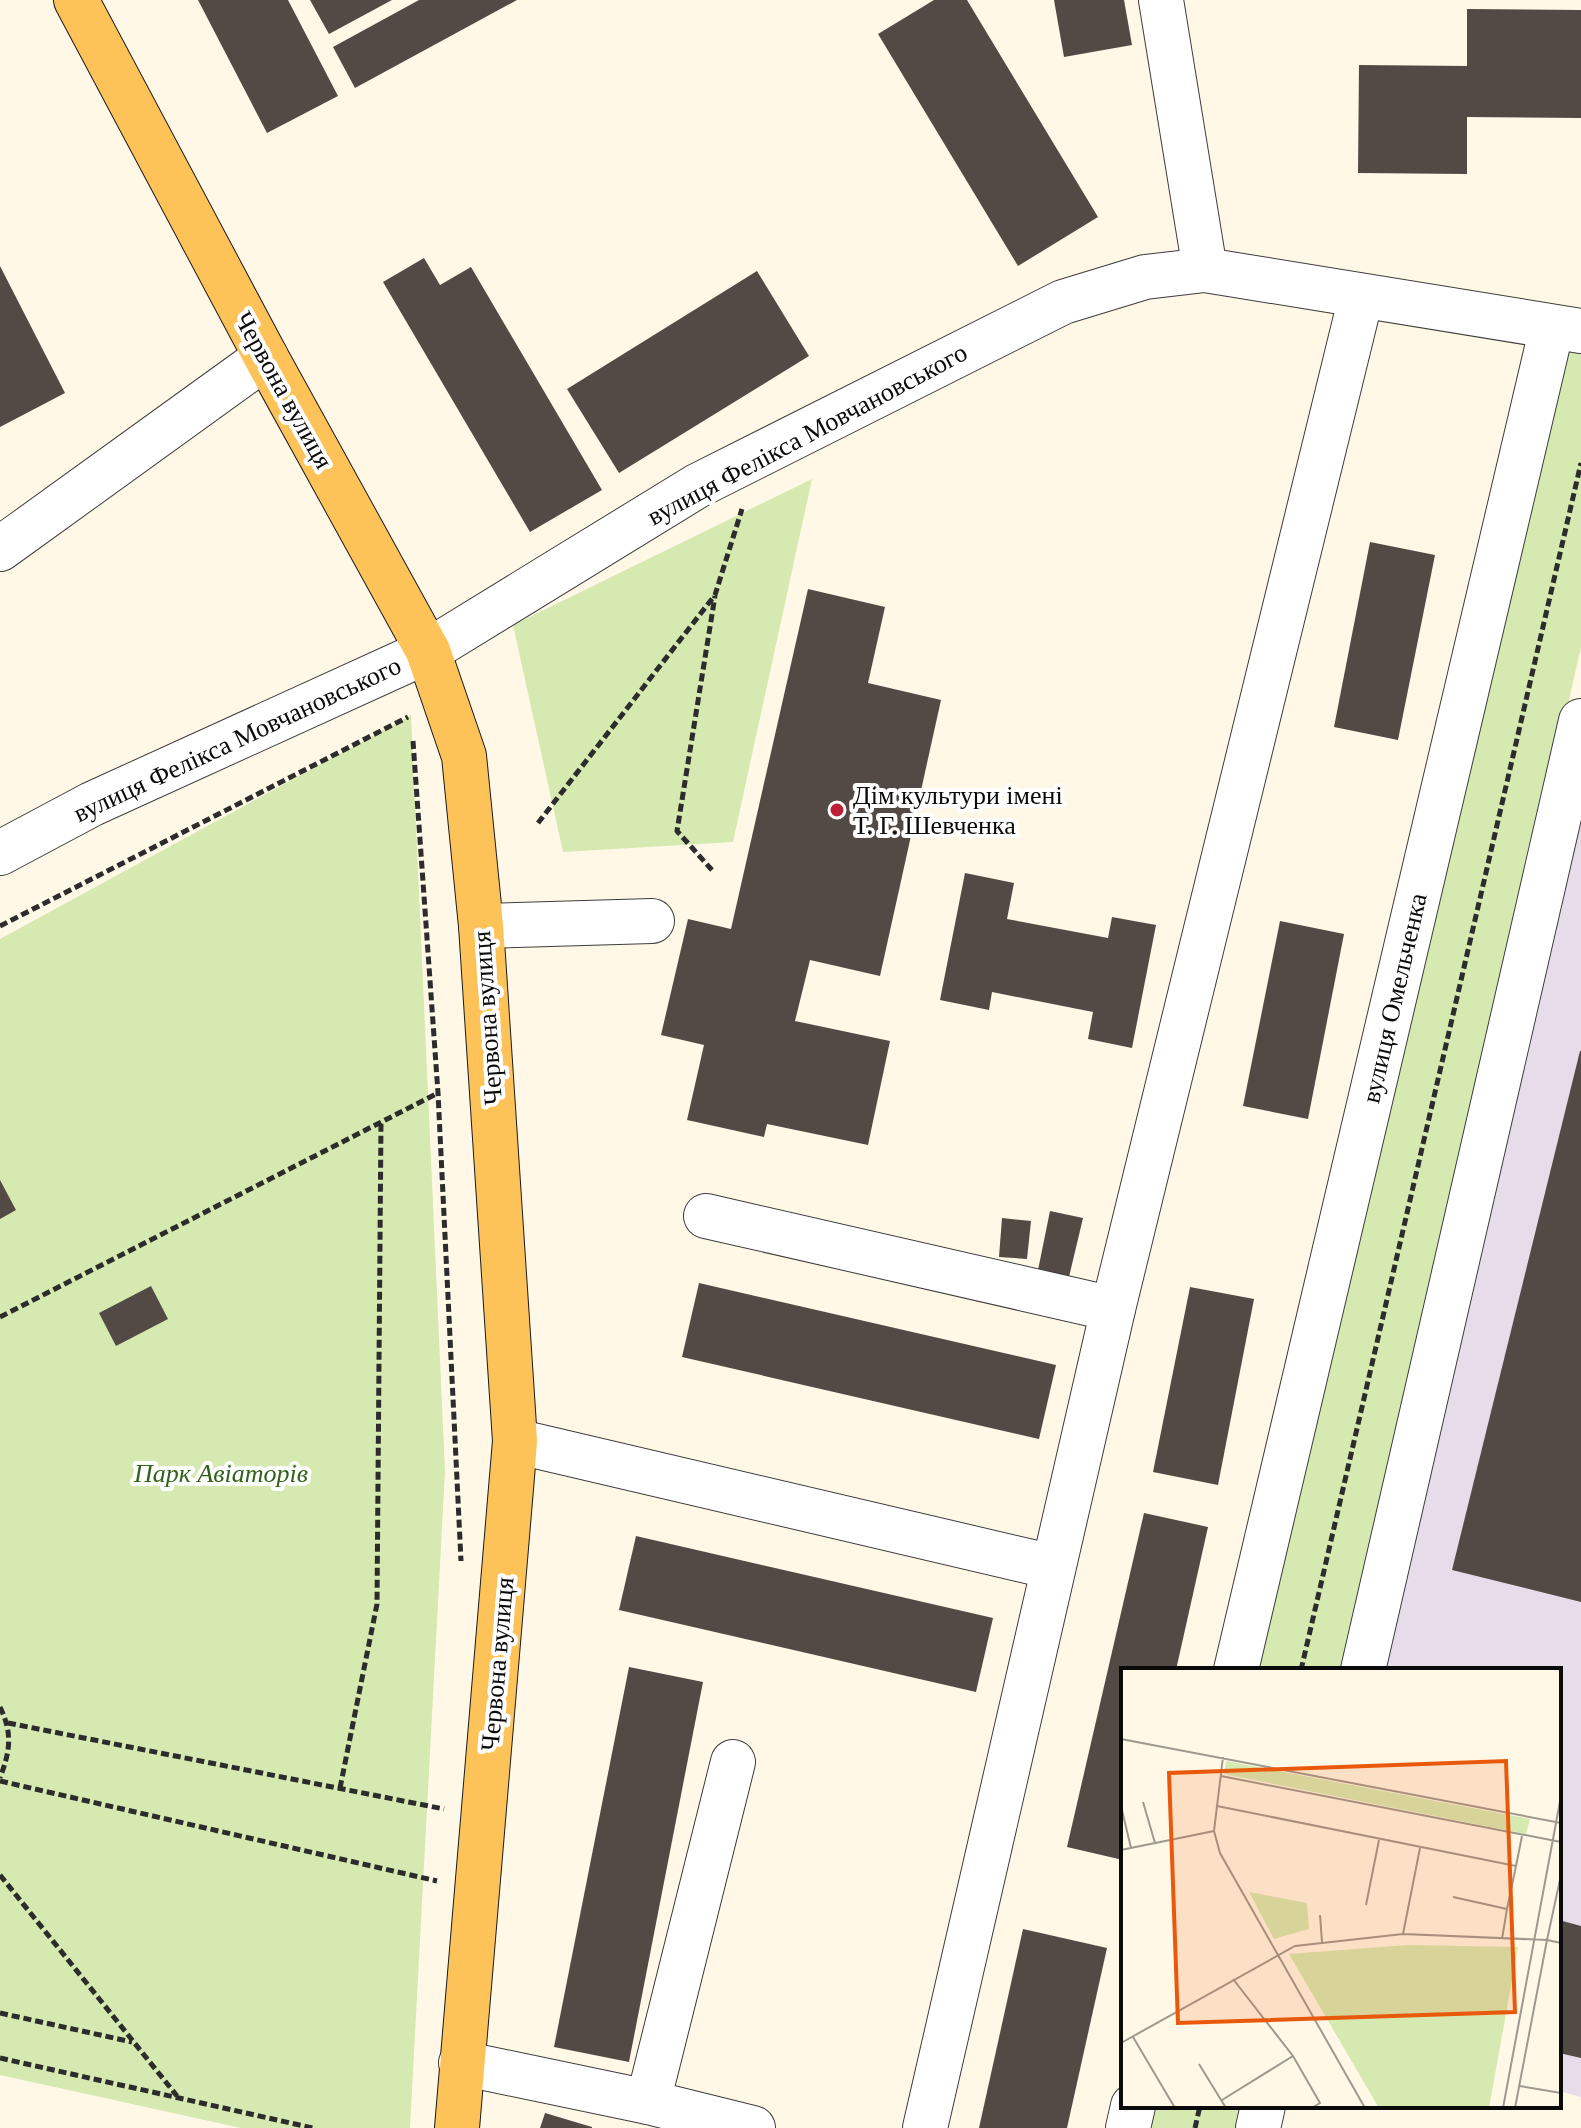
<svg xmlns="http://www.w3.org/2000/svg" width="1581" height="2128" font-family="Georgia,serif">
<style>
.industrial{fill:#e7ddea}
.green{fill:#d5e9b1}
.building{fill:#534a46}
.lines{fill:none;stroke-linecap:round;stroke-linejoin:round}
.minor-casing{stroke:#3d3d3d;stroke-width:46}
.major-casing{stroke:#1b1b1b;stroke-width:46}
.path{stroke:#2c2c2c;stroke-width:5;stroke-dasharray:8 4;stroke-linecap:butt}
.minor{stroke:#fff;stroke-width:44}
.major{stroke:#fdc359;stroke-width:44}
.poi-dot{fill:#bd1f39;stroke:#fff;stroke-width:3}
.labels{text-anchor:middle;stroke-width:8;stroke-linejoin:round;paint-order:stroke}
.street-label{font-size:26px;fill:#0a0a0a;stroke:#fff}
.poi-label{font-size:26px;fill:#0a0a0a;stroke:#fff;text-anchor:start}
.park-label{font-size:26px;font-style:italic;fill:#31621a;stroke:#fff}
.inset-road{fill:none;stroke:#9d998f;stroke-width:2}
.view{fill:#e8590c;fill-opacity:0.15;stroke:#e8590c;stroke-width:4}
.inset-edge{fill:none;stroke:#0a0a0a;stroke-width:4}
</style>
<rect width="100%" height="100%" fill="#fff8e7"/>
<!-- industrial -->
<path class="industrial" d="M1581 768V2097L1559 2091V1670H1371Z"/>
<!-- green -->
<g class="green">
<path d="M1563 347 1581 350V647L1348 1670H1251Z"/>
<path d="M812 479 733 842 563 852 513 625Z"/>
<path d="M411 715 445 1471 410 2128H241L0 2075V939Z"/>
<path d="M1148 2106H1248L1243 2128H1143Z"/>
</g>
<!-- building -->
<g class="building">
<path d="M198 0H288L338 96 267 133Z"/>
<path d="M310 0H392L329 34Z"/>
<path d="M419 0H517L355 88 333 47Z"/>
<path d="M934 0H967L1098 217 1018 266 878 34Z"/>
<path d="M1054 0H1124L1132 45 1064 57Z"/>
<path d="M1467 9 1581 10V118L1467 117V174L1358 173 1359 65 1467 66Z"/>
<path d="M424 258 440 285 471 267 602 490 530 532 383 282Z"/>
<path d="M0 266 65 393 0 427Z"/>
<path d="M757 271 809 356 619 473 567 389Z"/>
<path d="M1370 542 1435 555 1398 740 1334 727Z"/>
<path d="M808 589 885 607 868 683 941 700 880 976 810 960 795 1021 890 1041 868 1145 767 1124 764 1137 687 1120 704 1045 661 1035 688 919 731 929Z"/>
<path d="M965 873 1014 883 1007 919 1108 938 1112 917 1156 925 1132 1048 1088 1039 1093 1012 992 992 989 1010 940 1000Z"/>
<path d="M1280 921 1344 934 1308 1119 1243 1106Z"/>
<path d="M1580 1051H1581V1602L1452 1570Z"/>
<path d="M0 1180 16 1210 0 1219Z"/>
<path d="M1050 1211 1083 1218 1069 1277 1038 1270Z"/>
<path d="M1002 1218 1031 1221 1027 1259 999 1257Z"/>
<path d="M699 1283 1056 1365 1039 1439 682 1357Z"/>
<path d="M151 1286 168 1319 116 1346 99 1313Z"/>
<path d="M1190 1287 1254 1299 1218 1485 1153 1472Z"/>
<path d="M1144 1513 1208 1527 1176 1670H1123V1860L1067 1847Z"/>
<path d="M636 1536 993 1618 976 1692 619 1610Z"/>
<path d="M629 1667 703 1682 629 2062 554 2047Z"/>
<path d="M1559 1920 1581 1926V2058L1559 2053Z"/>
<path d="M1023 1929 1107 1948 1067 2128H979Z"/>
<path d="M545 2113 592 2127V2128H540Z"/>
</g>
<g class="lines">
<defs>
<g id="minor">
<path d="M1161 0 1205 270"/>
<path d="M0 549 266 357"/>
<path d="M0 853 92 804 428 651 697 486 1063 302 1145 277 1205 270 1581 331"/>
<path d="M481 926 652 921"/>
<path d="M706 1216 1113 1309"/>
<path d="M515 1441 1053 1567"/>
<path d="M1236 1670 1552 327"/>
<path d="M1363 1670 1581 721"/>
<path d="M733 1762 648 2102 753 2128"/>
<path d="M461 2063 648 2102"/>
<path d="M925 2128 1113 1309 1361 297"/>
<path d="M1128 2128 1133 2106"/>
<path d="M1258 2128 1263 2106"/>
</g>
<path id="major" d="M76 0 266 357 428 651 464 756 481 926 515 1441 457 2128"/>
</defs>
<!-- minor casing -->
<use href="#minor" class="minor-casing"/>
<!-- major casing -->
<use href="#major" class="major-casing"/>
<!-- path -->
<g class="path">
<path d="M413 741 438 1093 461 1561"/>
<path d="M538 823 715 595 742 509"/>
<path d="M712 870 677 831 715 596"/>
<path d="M0 926 408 717"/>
<path d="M0 1317 438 1093"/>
<path d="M1301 1670 1581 463"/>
<path d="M0 1707C13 1734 10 1751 0 1778"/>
<path d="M8 1723 444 1809"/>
<path d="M0 1781 437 1881"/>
<path d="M340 1788 377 1604 381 1122"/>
<path d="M0 1875 177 2096"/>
<path d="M0 2013 132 2042"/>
<path d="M0 2058 313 2128"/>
<path d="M1195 2128 1200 2106"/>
</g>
<!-- minor -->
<use href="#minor" class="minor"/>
<!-- major -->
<use href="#major" class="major"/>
</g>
<!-- markers -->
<circle class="poi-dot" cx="837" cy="810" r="8"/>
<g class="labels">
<!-- street labels -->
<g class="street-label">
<text transform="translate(284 390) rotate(61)" y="9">Червона вулиця</text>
<text transform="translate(807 434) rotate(-28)" y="9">вулиця Фелікса Мовчановського</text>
<text transform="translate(237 739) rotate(-25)" y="9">вулиця Фелікса Мовчановського</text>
<text transform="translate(1394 998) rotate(-77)" y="9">вулиця Омельченка</text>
<text transform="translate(487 1018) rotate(-94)" y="9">Червона вулиця</text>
<text transform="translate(497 1664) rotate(-85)" y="9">Червона вулиця</text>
</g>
<!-- poi labels -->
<g class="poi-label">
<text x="853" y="804">Дім культури імені<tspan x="853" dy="30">Т. Г. Шевченка</tspan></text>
</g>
<!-- park labels -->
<g class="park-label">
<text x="221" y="1482">Парк Авіаторів</text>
</g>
</g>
<!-- overview -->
<g transform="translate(1121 1668)">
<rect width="440" height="440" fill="#fff8e7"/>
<path d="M105 93 409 151 405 166 103 106ZM128 224 186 235 188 261 153 271ZM287 277 397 279 368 440H258L168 286Z" fill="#d5e9b1"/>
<path class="inset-road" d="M0 71 440 155M102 89 93 163 99 185 244 440M100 108 440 174M22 134 34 175M0 138 10 180M96 138 395 198 386 241 332 229M0 182 93 163M395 198 401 168M245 237 258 172M199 247 201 274M282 266 299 180M381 271 386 241M112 311 172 388 199 435 191 440M12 369 54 440M0 375 174 278 282 266 426 272 440 207M78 396 105 440M399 418 440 425M101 432 172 388M382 440 440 128M394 440 426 272 440 275"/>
<path class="view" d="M385 93 394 344 57 355 48 105Z"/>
<rect width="440" height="440" class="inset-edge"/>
</g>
</svg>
